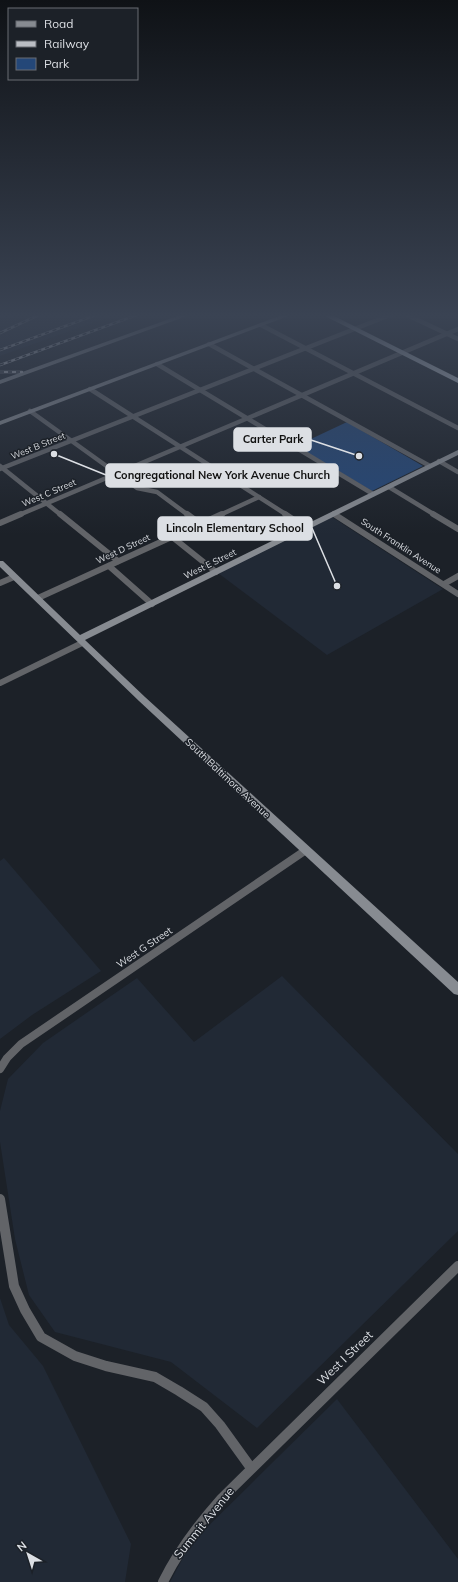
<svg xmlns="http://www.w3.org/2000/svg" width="458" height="1582" font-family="Mulish,sans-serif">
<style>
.built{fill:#212935}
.green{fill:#244778}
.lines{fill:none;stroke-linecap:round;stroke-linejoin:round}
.street-far3{stroke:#626468;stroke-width:4.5}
.street-far2{stroke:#626468;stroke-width:6}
.street-far1{stroke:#626468;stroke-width:8}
.street{stroke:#626468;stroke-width:10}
.secondary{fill:#878b91;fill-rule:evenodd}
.highway{fill:#bec5ce;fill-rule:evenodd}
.rail-casing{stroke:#bbbec4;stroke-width:2.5}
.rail{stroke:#1c2128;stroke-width:1.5;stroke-dasharray:4;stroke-linecap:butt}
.labels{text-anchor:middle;stroke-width:3;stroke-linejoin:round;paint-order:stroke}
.far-street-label{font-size:9px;fill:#dcdfe4;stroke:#1c2128}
.street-label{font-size:10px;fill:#dcdfe4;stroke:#1c2128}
.near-street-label{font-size:12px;fill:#dcdfe4;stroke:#1c2128}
.leader{fill:none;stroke:#dcdfe4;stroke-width:1.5}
.callout-dot{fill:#dcdfe4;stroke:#1c2128;stroke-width:1.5}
.callout{fill:#dcdfe4;stroke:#dcdfe4;stroke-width:1.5}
.callout-label{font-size:11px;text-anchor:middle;font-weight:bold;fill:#111}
</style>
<rect width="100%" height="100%" fill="#1c2128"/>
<!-- built -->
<g class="built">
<path d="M8 313 20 322 37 313H120L0 356V314Z"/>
<path d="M332 517 443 589 327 655 218 573Z"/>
<path d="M4 858 101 971 32 1015 0 1039V861Z"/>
<path d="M282 976 458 1154V1231L257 1428 171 1362 55 1332 29 1295 15 1239 0 1142V1111L8 1079 43 1043 137 978 194 1042Z"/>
<path d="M0 1298 9 1325 43 1366 131 1544 125 1582H0Z"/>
<path d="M337 1399 458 1559V1582H170L191 1543Z"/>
</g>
<!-- green -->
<path class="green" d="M347 422 423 466 372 491 296 446Z"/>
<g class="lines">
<!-- street-far3 -->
<g class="street-far3">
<path d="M403 313 458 339"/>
<path d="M261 325 458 428"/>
<path d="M209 344 430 466"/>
<path d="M157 364 373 494"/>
<path d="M90 389 287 515"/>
<path d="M30 411 137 488 157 492 188 515"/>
<path d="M439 461 458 472"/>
<path d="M0 466 61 515"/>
<path d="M0 469 395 313"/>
<path d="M389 487 435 515"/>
<path d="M334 514 336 515"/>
<path d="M19 515 458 329"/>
<path d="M220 515 259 497"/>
</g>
<!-- street-far2 -->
<g class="street-far2">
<path d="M60 514 118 561"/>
<path d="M187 514 199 523"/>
<path d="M285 514 306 528"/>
<path d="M334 514 458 594"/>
<path d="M433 514 458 529"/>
<path d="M0 523 21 514"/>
<path d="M171 536 216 572"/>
<path d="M109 566 152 604"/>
<path d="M0 583 14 577"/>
<path d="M444 584 458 576"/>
<path d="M38 598 222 514"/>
<path d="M0 683 82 643"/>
</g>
<!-- street-far1 -->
<path class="street-far1" d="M0 1069 7 1058 21 1044 306 850"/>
<!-- street -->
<g class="street">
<path d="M0 1199 14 1286 25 1310 41 1337 75 1356 106 1366 155 1377 179 1391 204 1407 220 1425 251 1468"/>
<path d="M163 1582C178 1551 198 1525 221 1499L458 1266"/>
</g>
<!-- secondary -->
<g class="secondary">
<path d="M186 313H195L0 384V380Z"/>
<path d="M287 313H296L0 425V421Z"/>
<path d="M458 450V455L85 640 145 697 458 982V995L454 994 139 701 0 567V561H3L80 635Z"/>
</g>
<!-- highway -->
<path class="highway" d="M319 313H328L458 378V383Z"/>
<defs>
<g id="rail">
<path d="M0 333 43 313"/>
<path d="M0 350 101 313"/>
<path d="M0 365 142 313"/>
<path d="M0 372H22"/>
</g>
</defs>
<!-- rail casing -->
<use href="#rail" class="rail-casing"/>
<!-- rail -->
<use href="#rail" class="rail"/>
</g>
<!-- sky -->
<linearGradient id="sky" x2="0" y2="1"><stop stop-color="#0f1216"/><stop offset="0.59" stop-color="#3a4353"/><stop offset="1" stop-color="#3a4353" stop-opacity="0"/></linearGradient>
<rect width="458" height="535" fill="url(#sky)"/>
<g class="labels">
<!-- far-street labels -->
<g class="far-street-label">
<text transform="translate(38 446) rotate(-22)" y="3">West B Street</text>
<text transform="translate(49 493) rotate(-23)" y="3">West C Street</text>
<text transform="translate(401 546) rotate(33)" y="3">South Franklin Avenue</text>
<text transform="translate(123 549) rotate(-25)" y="3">West D Street</text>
<text transform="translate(210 564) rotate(-26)" y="3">West E Street</text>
</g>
<!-- street labels -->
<g class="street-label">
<text transform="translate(228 778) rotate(43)" y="4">South Baltimore Avenue</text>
<text transform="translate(144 947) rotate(-34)" y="4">West G Street</text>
</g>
<!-- near-street labels -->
<g class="near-street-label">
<text transform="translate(345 1358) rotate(-44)" y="4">West I Street</text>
<text transform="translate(204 1523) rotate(-51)" y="4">Summit Avenue</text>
</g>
</g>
<!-- callouts -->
<path class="leader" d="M359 456L311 440M54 454L106 475M337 586L312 528"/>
<g class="callout-dot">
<circle cx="359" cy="456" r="4"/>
<circle cx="54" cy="454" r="4"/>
<circle cx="337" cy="586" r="4"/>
</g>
<g class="callout">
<rect x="234" y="428" width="77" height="23" rx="4"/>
<rect x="106" y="464" width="232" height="23" rx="4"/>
<rect x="158" y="517" width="154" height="23" rx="4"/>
</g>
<g class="callout-label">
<text x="273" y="443">Carter Park</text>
<text x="222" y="479">Congregational New York Avenue Church</text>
<text x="235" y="532">Lincoln Elementary School</text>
</g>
<!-- legend -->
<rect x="8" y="8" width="130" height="72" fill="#1c2128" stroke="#696d73"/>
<rect x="16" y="21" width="20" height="6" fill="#878b91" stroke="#696d73"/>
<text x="44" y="28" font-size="12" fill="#dcdfe4">Road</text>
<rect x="16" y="41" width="20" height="6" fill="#bbbec4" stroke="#696d73"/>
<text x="44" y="48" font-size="12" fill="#dcdfe4">Railway</text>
<rect x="16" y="58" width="20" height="12" fill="#244778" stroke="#696d73"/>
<text x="44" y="68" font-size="12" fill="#dcdfe4">Park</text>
<!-- north arrow -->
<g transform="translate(28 1554) rotate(321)" stroke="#1c2128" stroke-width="3" paint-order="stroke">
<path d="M0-3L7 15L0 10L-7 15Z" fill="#dcdfe4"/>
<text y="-6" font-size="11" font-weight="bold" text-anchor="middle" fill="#dcdfe4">N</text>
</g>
</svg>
